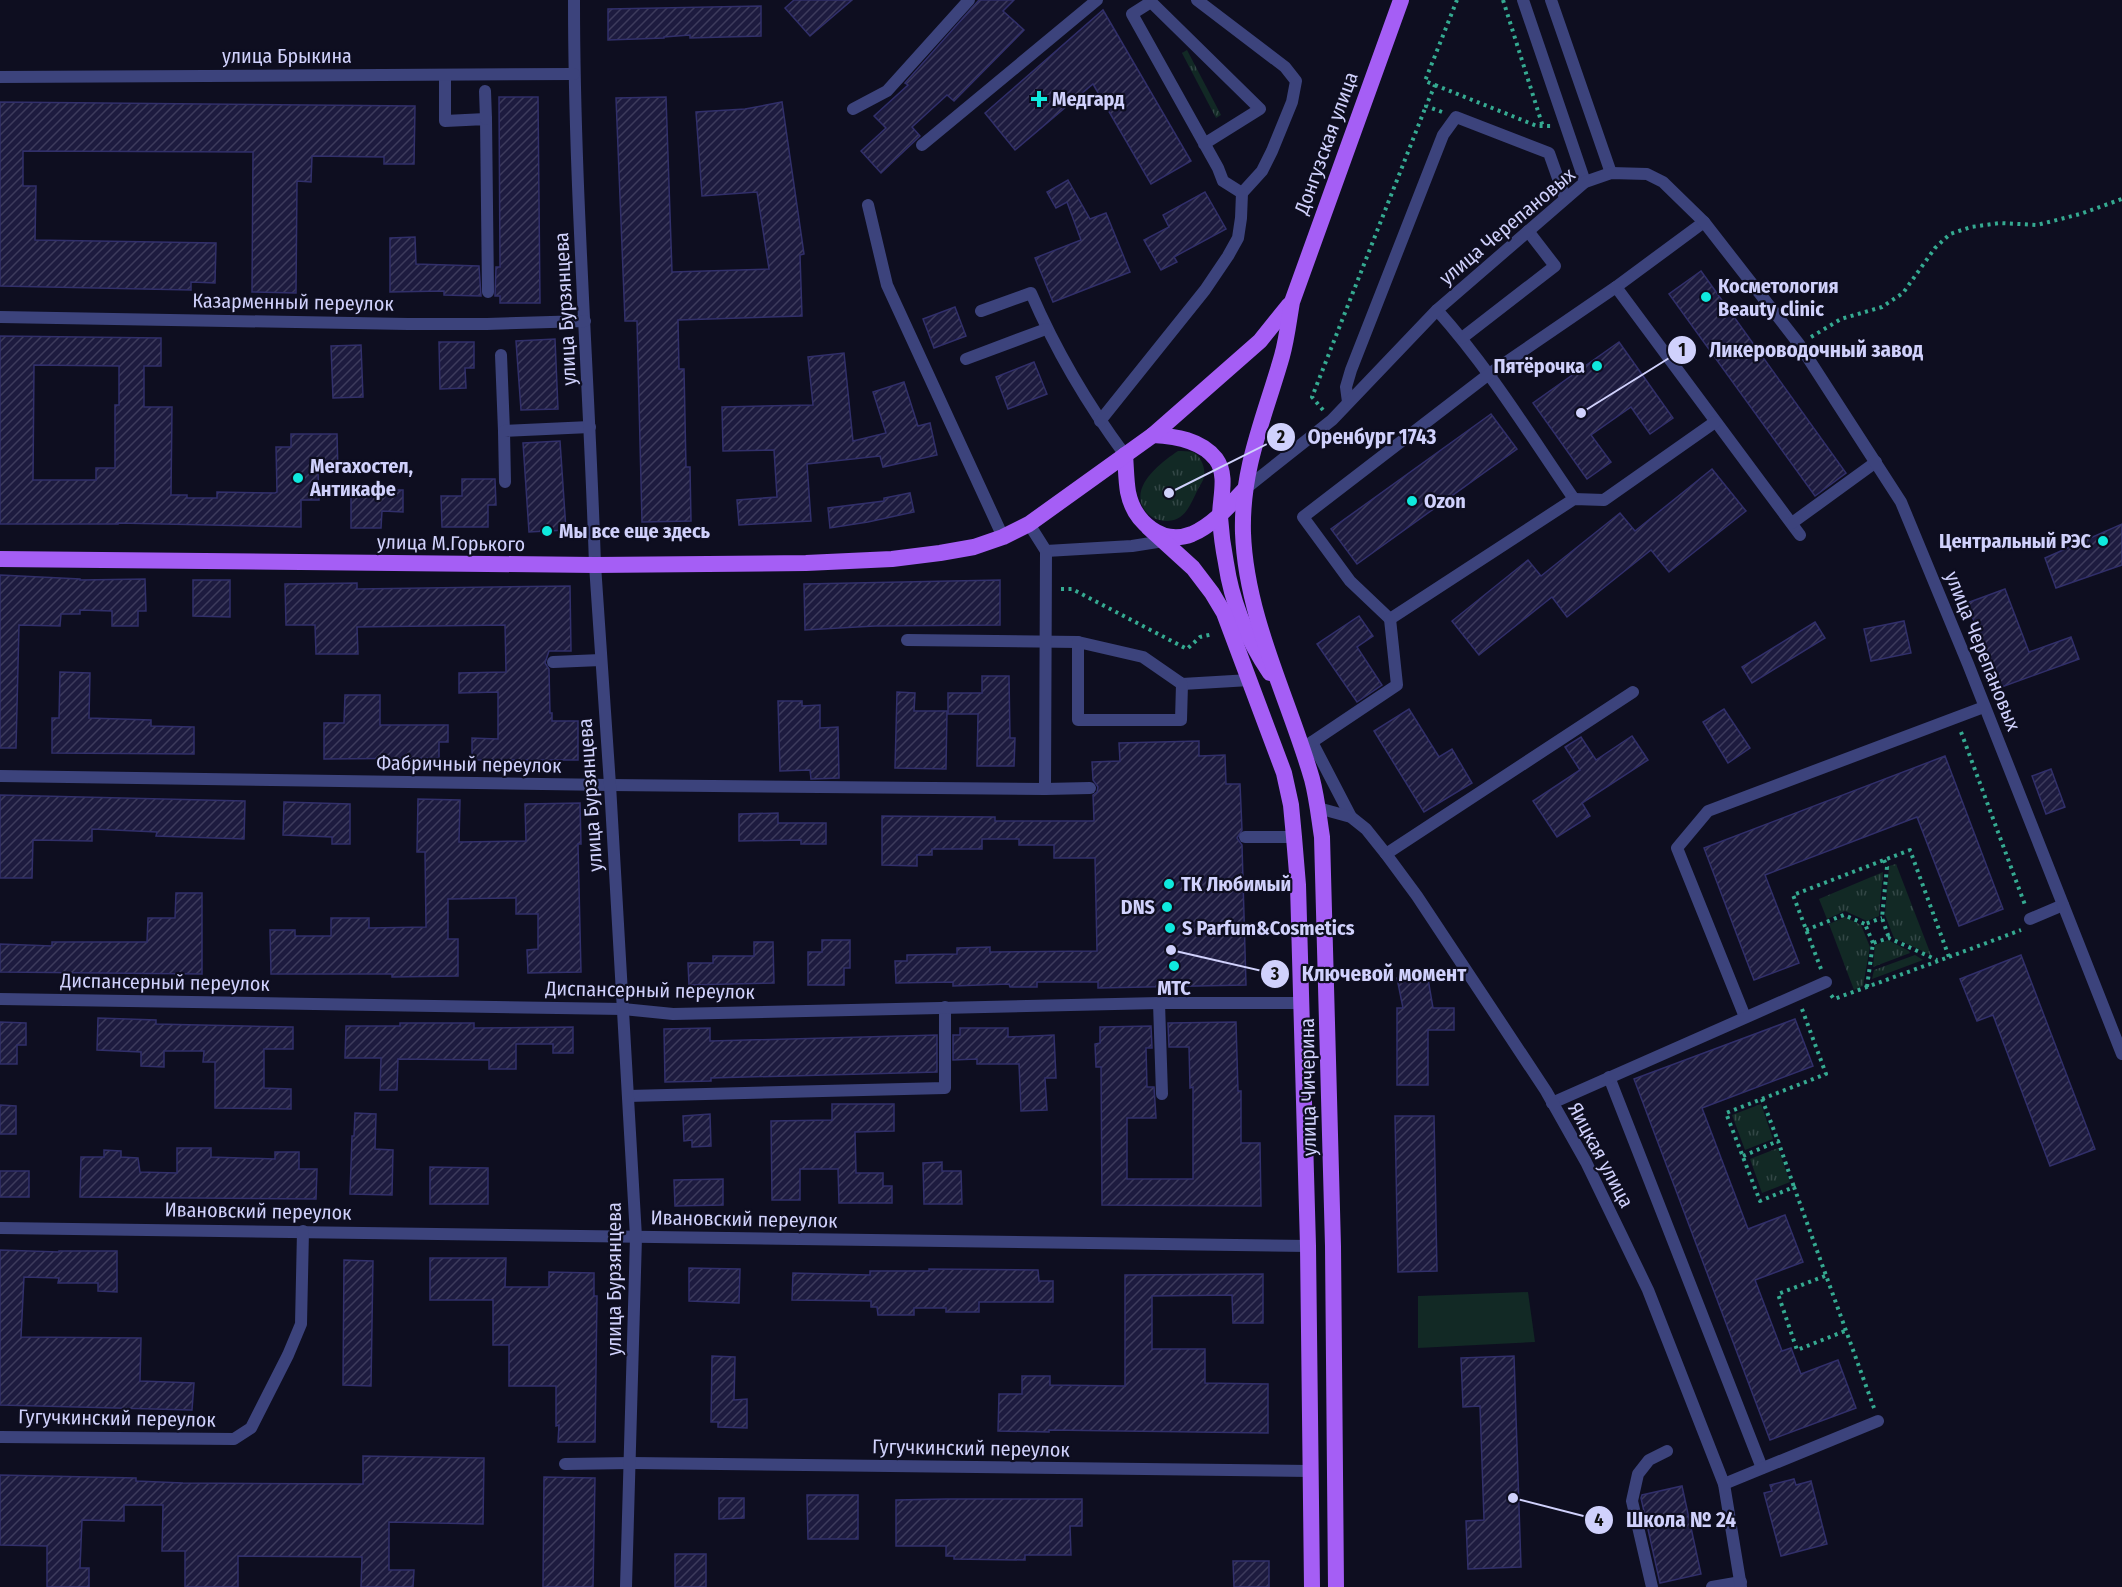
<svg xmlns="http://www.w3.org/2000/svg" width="2122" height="1587" font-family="'Fira Sans Condensed',sans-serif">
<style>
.grass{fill:url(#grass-tufts)}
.pitch{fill:#122925}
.building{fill:url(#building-hatch);stroke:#312f6a;stroke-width:1.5;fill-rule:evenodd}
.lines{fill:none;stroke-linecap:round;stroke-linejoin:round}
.path{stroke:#35aa91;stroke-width:4;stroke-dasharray:3 4.5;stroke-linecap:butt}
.service{stroke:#3c437c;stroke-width:12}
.pedestrian{stroke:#3c437c;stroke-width:12}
.minor{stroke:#3c437c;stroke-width:12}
.tertiary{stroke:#3c437c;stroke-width:12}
.primary{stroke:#a55ef5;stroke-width:16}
.poi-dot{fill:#0fe9dd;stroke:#0e0e20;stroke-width:2}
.labels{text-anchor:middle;stroke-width:4.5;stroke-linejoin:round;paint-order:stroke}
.street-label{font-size:20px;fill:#d0d1fc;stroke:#0e0e20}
.poi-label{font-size:20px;font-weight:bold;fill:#d0d1fc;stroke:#0e0e20;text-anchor:start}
.leader{fill:none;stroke:#d0d1fc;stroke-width:2}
.callout-dot{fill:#d0d1fc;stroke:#0e0e20;stroke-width:2}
.mark-label{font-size:18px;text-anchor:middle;font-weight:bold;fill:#111}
.callout-label{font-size:21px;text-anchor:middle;font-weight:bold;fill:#d0d1fc;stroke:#0e0e20;stroke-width:4.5;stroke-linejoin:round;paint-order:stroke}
</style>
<defs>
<pattern id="grass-tufts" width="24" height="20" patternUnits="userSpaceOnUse" patternTransform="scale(1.5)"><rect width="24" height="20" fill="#122925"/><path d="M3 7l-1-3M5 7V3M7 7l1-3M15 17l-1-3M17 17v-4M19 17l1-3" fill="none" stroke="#334746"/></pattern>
<pattern id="building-hatch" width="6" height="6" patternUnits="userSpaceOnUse" patternTransform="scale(1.5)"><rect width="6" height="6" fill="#1d1b3f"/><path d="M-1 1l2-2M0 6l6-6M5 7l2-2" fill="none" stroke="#3d3b5c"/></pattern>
</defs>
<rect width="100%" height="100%" fill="#0e0e20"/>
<!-- grass -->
<g class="grass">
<path d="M1187 50 1221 115 1216 118 1182 53Z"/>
<path d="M1178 451C1182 451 1189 451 1193 452 1200 455 1206 468 1204 476 1204 480 1200 485 1198 489 1191 503 1186 520 1168 521 1160 521 1153 519 1147 513 1126 489 1160 463 1178 451Z"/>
<path d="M1896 864 1931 955 1894 938 1885 915 1889 866Z"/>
<path d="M1883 872 1879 916 1867 921 1845 911 1827 919 1819 899Z"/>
<path d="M1845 917 1861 925 1870 947 1863 986 1854 990 1829 924Z"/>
<path d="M1888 940 1909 951 1910 953 1873 967 1875 945Z"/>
<path d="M1915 955 1923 960 1872 979 1874 970Z"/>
<path d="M1761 1104 1773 1139 1745 1150 1732 1115Z"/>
<path d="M1778 1148 1790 1182 1762 1193 1750 1159Z"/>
</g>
<!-- pitch -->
<path class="pitch" d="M1528 1292 1535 1342 1418 1348V1296Z"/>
<!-- building -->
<g class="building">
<path d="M794 0H852L810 36 785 8Z"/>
<path d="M979 0H1014L1003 11 1024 30 954 101 947 95 912 127 920 136 881 173 861 151 886 128 874 116 908 85 905 83Z"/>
<path d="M761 6V36L690 38V35L664 37V38L608 40V9Z"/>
<path d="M1103 10 1191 161 1151 184 1093 84 1015 150 985 113Z"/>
<path d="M499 97H538L540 303H500V296H495L496 267H500Z"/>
<path d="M666 97 672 272 769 269 757 192 702 196 696 112 745 109 782 102 804 254 800 255 802 316 678 320 679 369H684L686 467H690L691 521 642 522 637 321H625L616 98Z"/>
<path d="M0 102 415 106 414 164H384V157L312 156 311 182 297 181 296 293 252 292 253 152 23 151V186H36L35 240 216 243 215 283 191 282V290L0 286Z"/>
<path d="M1068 180 1090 219 1106 213 1130 272 1053 302 1035 258 1081 240 1067 202 1056 208 1047 192Z"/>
<path d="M1205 192 1226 229 1174 257 1177 262 1161 270 1144 240 1169 227 1163 215Z"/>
<path d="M415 237 416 264 479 266 481 296 444 295V291L390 292V238Z"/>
<path d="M1701 271 1846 473 1815 496 1669 294Z"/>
<path d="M955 307 966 336 934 348 923 319Z"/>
<path d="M0 336 161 338V366H144V407H172L171 495H187V498H217V492L275 493 277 492 276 447H291V434H337L338 472H318L319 500H301V527L118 523V524H0ZM34 365 119 366V405H115V468H96V480H33Z"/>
<path d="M555 339 558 409 521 410 516 341Z"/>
<path d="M439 342H474V368H465L466 388 440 389Z"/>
<path d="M1619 342 1673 418 1650 434 1631 407 1591 435 1611 462 1587 479 1533 403Z"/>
<path d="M361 345 363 397 333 398 331 346Z"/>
<path d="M844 353 853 441 886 433 873 392 904 382 918 426 930 423 937 455 883 467 880 456 807 464 811 521 739 525 737 500 777 497 774 450 723 451 722 407 813 405 808 357Z"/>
<path d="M1034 362 1047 394 1008 409 996 377Z"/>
<path d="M1491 414 1517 449 1357 564 1331 529Z"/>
<path d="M560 441 566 530 529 532 523 443Z"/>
<path d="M1712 469 1746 511 1669 572 1651 550 1567 617 1552 597 1479 655 1452 621 1528 560 1541 576 1620 513 1635 531Z"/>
<path d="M462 479H495L496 505H488V527H442L441 496H462Z"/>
<path d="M351 490H403V512L382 511 381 528H351Z"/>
<path d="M910 493 914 512 868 522 830 528 828 508 884 501V498Z"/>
<path d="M2122 524V565L2056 588 2045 558Z"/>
<path d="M0 575 80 579V580L145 579 146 611H138V626H112V611L80 610V614H61L60 626 19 625 16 748H0Z"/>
<path d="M193 580H230V617L193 616Z"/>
<path d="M1000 580V625L875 626 805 630 804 584Z"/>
<path d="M357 583V589L570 586 571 651H549L545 663 549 669 550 713H552V721H578V760H472V738L498 739V692L459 693V673L506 672 505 625 357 627 358 654H316L315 625H286L285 584Z"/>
<path d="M2005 589 2029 652 2071 637 2079 659 1996 689 1988 667 1991 666 1967 603Z"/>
<path d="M1359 616 1373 636 1357 647 1382 685 1357 702 1317 644Z"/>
<path d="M1904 621 1911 653 1871 661 1864 629Z"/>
<path d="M1815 622 1825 638 1752 683 1742 667Z"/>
<path d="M60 672 90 673 89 718 151 720V726L194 727V754L52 753V718H59Z"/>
<path d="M982 676H1009L1010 738H1015L1014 766H977L978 714H948V693H982Z"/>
<path d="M897 692 915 693 914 711H947L946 769 895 768Z"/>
<path d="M345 695H380V725H448V742H439V758L324 759V723H344Z"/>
<path d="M778 701H802V706L820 705V728L838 727 839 778 811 779 810 770 780 771Z"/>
<path d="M1409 709 1439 757 1452 749 1472 783 1424 812 1374 731Z"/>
<path d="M1724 709 1750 748 1728 763 1703 722Z"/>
<path d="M1632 736 1648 760 1582 803 1590 816 1557 837 1533 801 1580 770 1565 747 1581 737 1596 760Z"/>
<path d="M1199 741V756L1225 755 1226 784H1240L1242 830 1237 838 1242 845 1246 985 1098 988V982H1037V987H1010L1009 984 953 986V982L896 983 895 961H907V955L957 954V948L990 947V952L1097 951 1095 858H1054V845H1019V839H982V849H932V855H917V866L882 865V816L995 817V821H1094L1093 795 1097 792 1098 787 1093 780 1092 762 1120 761 1119 743Z"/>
<path d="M1945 756 2003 909 1959 926 1917 817 1765 875 1799 963 1754 980 1704 848Z"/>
<path d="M2051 769 2065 807 2046 814 2032 776Z"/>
<path d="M0 795 245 801 244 839 156 836 157 832 92 829V841L33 840 32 878H0Z"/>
<path d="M418 799 460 800 459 842 526 841 525 804 580 803 581 844H578L581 972 528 973 527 950 538 949V914H516V898L448 899V939H458V976L392 977V974H271L270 930H295V936H331V918H369V928L426 927 425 852H417Z"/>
<path d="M284 802 350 804V844H332V837L283 835Z"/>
<path d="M778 813V823H826V844H801V840L739 841V814Z"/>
<path d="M176 893H202V974L0 972V944L52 946V942H147L148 918H175Z"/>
<path d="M822 940H850V968H844V985H808V952H822Z"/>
<path d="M754 942H773L774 983 689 985 688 963H713V956H754Z"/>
<path d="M2021 955 2095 1149 2050 1166 1993 1015 1977 1021 1960 979Z"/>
<path d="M1427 973 1433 1008H1454V1030H1428V1085H1397V1008H1403L1397 978Z"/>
<path d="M98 1018 156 1020V1024L293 1027V1049H264V1088L291 1089V1109L215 1108V1062H203L204 1051H164V1067L141 1066V1052L97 1050Z"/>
<path d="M1795 1019 1813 1066 1702 1108 1748 1229 1785 1215 1803 1262 1755 1280 1782 1351 1791 1348 1801 1374 1838 1360 1856 1408 1770 1440 1634 1079Z"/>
<path d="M0 1022 26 1023V1045H17V1064H0Z"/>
<path d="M1236 1022 1238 1091H1241V1143H1260L1261 1206 1102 1205 1101 1067H1096L1095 1044 1100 1043V1027L1151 1026 1152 1048H1146L1147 1087H1154L1156 1118H1127V1179H1193V1087L1190 1088 1189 1047H1169L1168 1023Z"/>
<path d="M400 1023H474V1028L573 1027V1053H553V1044H516V1069H489V1060L398 1059 397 1090H380L381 1058H345L346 1026H400Z"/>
<path d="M710 1028V1041L937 1035V1072L711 1078V1081L665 1082 664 1029Z"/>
<path d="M960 1028H1008V1037L1054 1035 1056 1078H1045L1047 1110 1021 1111 1019 1064H977V1059L953 1060V1035H960Z"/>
<path d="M832 1104H894V1131L855 1132 856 1173H883V1186H892V1203H839L838 1169H800V1200H772L771 1121 832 1120Z"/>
<path d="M0 1105 16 1106V1134H0Z"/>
<path d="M355 1113 376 1114 375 1149 393 1150 392 1195 350 1194 352 1136H354Z"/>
<path d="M710 1114 711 1146 692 1147V1140L684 1141 683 1116Z"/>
<path d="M1395 1116H1434L1437 1271 1398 1272Z"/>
<path d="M177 1148H211V1157L275 1159V1152H299V1169H317L316 1199 80 1197 81 1157H104V1150L121 1151V1157L138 1158 140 1172 177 1173Z"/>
<path d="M942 1162V1171H961L962 1204H924L923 1163Z"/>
<path d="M430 1167 488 1168V1204H430Z"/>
<rect x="0" y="1171" width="29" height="26"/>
<path d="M723 1179V1205L675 1206 674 1180Z"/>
<path d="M0 1250 59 1252V1251H117V1292L98 1291V1283H58L59 1278 24 1277 21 1337 141 1338 140 1381 194 1383 192 1410 0 1405Z"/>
<path d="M430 1258H506L505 1287H549V1272L594 1273V1296H597L595 1442H558L559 1425 556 1426V1386H509V1345H493V1300H430Z"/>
<path d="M344 1260 373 1261 371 1386 343 1385Z"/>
<path d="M689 1268 740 1269 739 1303 689 1301Z"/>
<path d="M929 1269 1038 1270 1039 1281H1053V1302H979V1312H946V1308H914V1315H878L877 1307H871V1301L792 1300 793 1273 870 1275V1271H929Z"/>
<path d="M1263 1274V1323H1233L1232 1295 1152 1296V1349H1205V1383L1268 1384V1433L1049 1430V1432L998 1431 999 1394H1022V1376H1050V1385L1125 1386V1275Z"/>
<path d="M712 1356 735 1357 734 1400 747 1399V1428L718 1427V1422H711Z"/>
<path d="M1514 1356 1521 1567 1468 1569 1466 1521 1484 1520 1480 1406 1463 1407 1461 1358Z"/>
<path d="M363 1456 484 1458 483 1524 389 1522V1570H414L413 1587H361L362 1557 238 1556V1587H185V1551H162L163 1505H124V1521L82 1520 80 1568H89V1587H47V1546L0 1545V1475L136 1478V1481L183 1483 363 1484Z"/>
<path d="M544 1477 595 1478 593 1587H543Z"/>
<path d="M1794 1479 1796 1485 1811 1481 1827 1544 1781 1556 1764 1493 1772 1491 1770 1485Z"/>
<path d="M1682 1486 1701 1574 1660 1583 1641 1498 1642 1495Z"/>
<path d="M807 1495H858V1539H808Z"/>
<path d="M719 1498H744V1518L719 1519Z"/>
<path d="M946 1499H1082V1526H1070L1071 1555H1025V1560L954 1559V1556H946V1546H896V1500Z"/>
<rect x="675" y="1554" width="31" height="33"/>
<path d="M1233 1561H1269V1587H1234Z"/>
</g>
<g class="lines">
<!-- path -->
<g class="path">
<path d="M1503 0 1543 127"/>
<path d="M1435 85 1537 126H1552"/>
<path d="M1442 112 1426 106 1435 85 1425 81 1457 0"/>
<path d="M1811 337 1841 319 1882 307 1903 293 1935 248 1950 234 1971 227 2000 223 2037 225 2080 214 2122 199"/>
<path d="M1323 410 1312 397 1426 106"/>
<path d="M1061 589H1072L1187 649 1200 637 1213 634"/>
<path d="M1961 732 2025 905"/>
<path d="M1884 860 1887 867 1882 918 1889 938"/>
<path d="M1806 930 1844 915 1865 924"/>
<path d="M1873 943 1865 924 1882 918"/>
<path d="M1949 957 2021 930"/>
<path d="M1821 969 1793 895 1910 850 1949 957 1834 999 1831 995"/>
<path d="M1867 987 1873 943 1889 938 1937 960"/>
<path d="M1802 1009 1826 1074 1726 1113 1760 1201 1794 1187 1874 1408"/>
<path d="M1762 1099 1778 1141"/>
<path d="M1743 1156 1778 1141 1794 1187"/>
<path d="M1825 1276 1778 1294 1797 1350 1845 1331"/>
</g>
<!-- service -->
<g class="service">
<path d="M1551 0 1611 173"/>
<path d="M445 76V121L486 119 488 292"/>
<path d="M485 91 486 119"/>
<path d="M1204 144 1260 109 1151 2 1132 14 1218 168 1223 181 1242 193"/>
<path d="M922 145 1097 0"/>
<path d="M868 205 887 285 1003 537"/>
<path d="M1616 287 1800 535"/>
<path d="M1437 310C1489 368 1530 435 1574 499"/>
<path d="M981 311 1031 293C1056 351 1088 405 1125 455"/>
<path d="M1462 338 1555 266 1528 231"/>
<path d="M501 355 504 431"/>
<path d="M966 359 1046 329"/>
<path d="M1348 402 1346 387 1351 370 1443 135 1456 117 1549 153 1565 198"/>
<path d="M1100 421 1205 290 1228 256 1238 238 1241 218 1242 193 1262 171 1272 151 1292 102 1296 81 1285 67 1197 0"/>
<path d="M505 482 504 431 590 427"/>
<path d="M1792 523 1876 462"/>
<path d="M1390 619 1350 581 1303 517 1489 374 1616 287 1704 222"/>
<path d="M907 640 1078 642 1143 657 1182 684 1250 680"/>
<path d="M1078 642V720H1181L1182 684"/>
<path d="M553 662 601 660"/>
<path d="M1312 742 1351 817"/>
<path d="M1302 747 1312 742 1397 685 1390 619 1574 499 1604 500 1715 422"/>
<path d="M1045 789 1090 788"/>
<path d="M1245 837H1294"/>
<path d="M1386 854 1633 692"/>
<path d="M2030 919 2063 905"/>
<path d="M1159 1003 1162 1094"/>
<path d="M1745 1017 1677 848 1708 811 1984 707"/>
<path d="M1609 1077 1762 1468"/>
<path d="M628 1096 945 1088V1007"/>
<path d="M1552 1103 1826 982"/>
<path d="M565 1464 631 1463"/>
<path d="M1724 1484 1878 1421"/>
<path d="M1652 1587 1632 1501 1638 1474 1649 1460 1667 1451"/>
<path d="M1712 1587 1741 1582"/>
</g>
<!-- pedestrian -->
<path class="pedestrian" d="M1523 0 1585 182"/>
<!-- minor -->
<g class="minor">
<path d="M574 0C574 188 589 377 595 565"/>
<path d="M0 77 574 74"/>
<path d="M853 109 887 91 969 0"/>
<path d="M0 317 408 324H487L585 321"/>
<path d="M1245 489 1332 420 1437 310 1585 182 1611 173 1647 174 1663 182 1704 222 1799 344 1901 502 1968 664 2122 1054"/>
<path d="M1046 551 1132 546 1170 540"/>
<path d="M0 776 610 785 1045 789 1046 551 1029 524"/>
<path d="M1318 808 1351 817 1366 829 1386 854 1417 896 1546 1091 1586 1162 1648 1290 1724 1484 1741 1587"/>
<path d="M0 999 623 1009 673 1014 1159 1003H1300"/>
<path d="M0 1228 1308 1246"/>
<path d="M0 1437 234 1439 251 1428 288 1355 301 1324 303 1231"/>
<path d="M631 1463 1310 1471"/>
</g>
<!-- tertiary -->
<path class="tertiary" d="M595 565 610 785 636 1237 626 1587"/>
<!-- primary -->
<g class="primary">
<path d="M1153 435C1175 436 1201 440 1216 459 1228 475 1220 498 1220 517 1221 532 1223 548 1226 563 1232 604 1247 639 1270 673"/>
<path d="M1125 455C1126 467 1126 480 1128 492 1134 522 1162 546 1192 534 1213 525 1230 505 1245 489"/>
<path d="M1148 527 1193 568 1212 593 1224 613 1284 773 1291 805 1294 837 1298 885 1308 1246 1312 1587"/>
<path d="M0 559 595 565 806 563 892 559 940 553 974 547 1003 537 1029 524 1153 435 1260 341 1289 305"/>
<path d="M1336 1587 1333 1246 1322 837C1319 818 1317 798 1312 779 1289 699 1246 618 1243 533 1241 468 1265 416 1282 356 1287 338 1289 319 1292 302L1401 0"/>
</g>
</g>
<!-- markers -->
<g class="poi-dot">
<path d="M1036 90h6v6h6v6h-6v6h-6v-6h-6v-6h6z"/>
<circle cx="1706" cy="297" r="6"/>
<circle cx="1597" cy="366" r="6"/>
<circle cx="298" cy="478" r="6"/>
<circle cx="1412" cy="501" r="6"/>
<circle cx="547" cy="531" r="6"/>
<circle cx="2103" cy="541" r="6"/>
<circle cx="1169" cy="884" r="6"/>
<circle cx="1167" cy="907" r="6"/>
<circle cx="1170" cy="928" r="6"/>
<circle cx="1174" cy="966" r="6"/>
</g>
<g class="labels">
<!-- street labels -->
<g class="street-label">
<text x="287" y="63">улица Брыкина</text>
<text transform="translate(1326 143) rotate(-70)" y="7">Донгузская улица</text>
<text transform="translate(1507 226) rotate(-40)" y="7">улица Черепановых</text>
<text transform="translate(293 302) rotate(1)" y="7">Казарменный переулок</text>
<text transform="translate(565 309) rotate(-93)" y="7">улица Бурзянцева</text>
<text transform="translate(451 543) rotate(1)" y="7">улица М.Горького</text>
<text transform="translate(1983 651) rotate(68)" y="7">улица Черепановых</text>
<text transform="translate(469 764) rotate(1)" y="7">Фабричный переулок</text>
<text transform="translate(590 795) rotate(-94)" y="7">улица Бурзянцева</text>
<text transform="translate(165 982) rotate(1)" y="7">Диспансерный переулок</text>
<text transform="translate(650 990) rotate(1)" y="7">Диспансерный переулок</text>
<text transform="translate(1308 1087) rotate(-91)" y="7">улица Чичерина</text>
<text transform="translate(1601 1155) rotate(62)" y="7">Яицкая улица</text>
<text transform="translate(258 1211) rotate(1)" y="7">Ивановский переулок</text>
<text transform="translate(744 1219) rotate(1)" y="7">Ивановский переулок</text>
<text transform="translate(614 1279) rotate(-90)" y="7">улица Бурзянцева</text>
<text transform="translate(117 1418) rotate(1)" y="7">Гугучкинский переулок</text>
<text transform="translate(971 1448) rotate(1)" y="7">Гугучкинский переулок</text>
</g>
<!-- poi labels -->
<g class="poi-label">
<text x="1052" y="106">Медгард</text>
<text x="1718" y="293">Косметология<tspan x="1718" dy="23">Beauty clinic</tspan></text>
<text x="1585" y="373" text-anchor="end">Пятёрочка</text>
<text x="310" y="473">Мегахостел,<tspan x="310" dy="23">Антикафе</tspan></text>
<text x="1424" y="508">Ozon</text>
<text x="559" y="538">Мы все еще здесь</text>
<text x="2091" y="548" text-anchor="end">Центральный РЭС</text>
<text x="1181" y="891">ТК Любимый</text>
<text x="1155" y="914" text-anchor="end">DNS</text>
<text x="1182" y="935">S Parfum&amp;Cosmetics</text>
<text x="1174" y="995" text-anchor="middle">МТС</text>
</g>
</g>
<!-- callouts -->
<path class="leader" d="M1581 413L1682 350M1169 493L1281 437M1171 950L1275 974M1513 1498L1599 1520"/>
<g class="callout-dot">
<circle cx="1581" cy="413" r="6"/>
<circle cx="1169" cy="493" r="6"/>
<circle cx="1171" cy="950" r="6"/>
<circle cx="1513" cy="1498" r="6"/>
<circle cx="1682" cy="350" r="15"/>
<circle cx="1281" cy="437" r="15"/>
<circle cx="1275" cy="974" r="15"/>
<circle cx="1599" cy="1520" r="15"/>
</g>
<g class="mark-label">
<text x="1682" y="356">1</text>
<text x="1281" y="443">2</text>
<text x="1275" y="980">3</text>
<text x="1599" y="1526">4</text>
</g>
<g class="callout-label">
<text x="1816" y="357">Ликероводочный завод</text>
<text x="1372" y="444">Оренбург 1743</text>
<text x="1384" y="981">Ключевой момент</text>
<text x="1681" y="1527">Школа № 24</text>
</g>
</svg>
